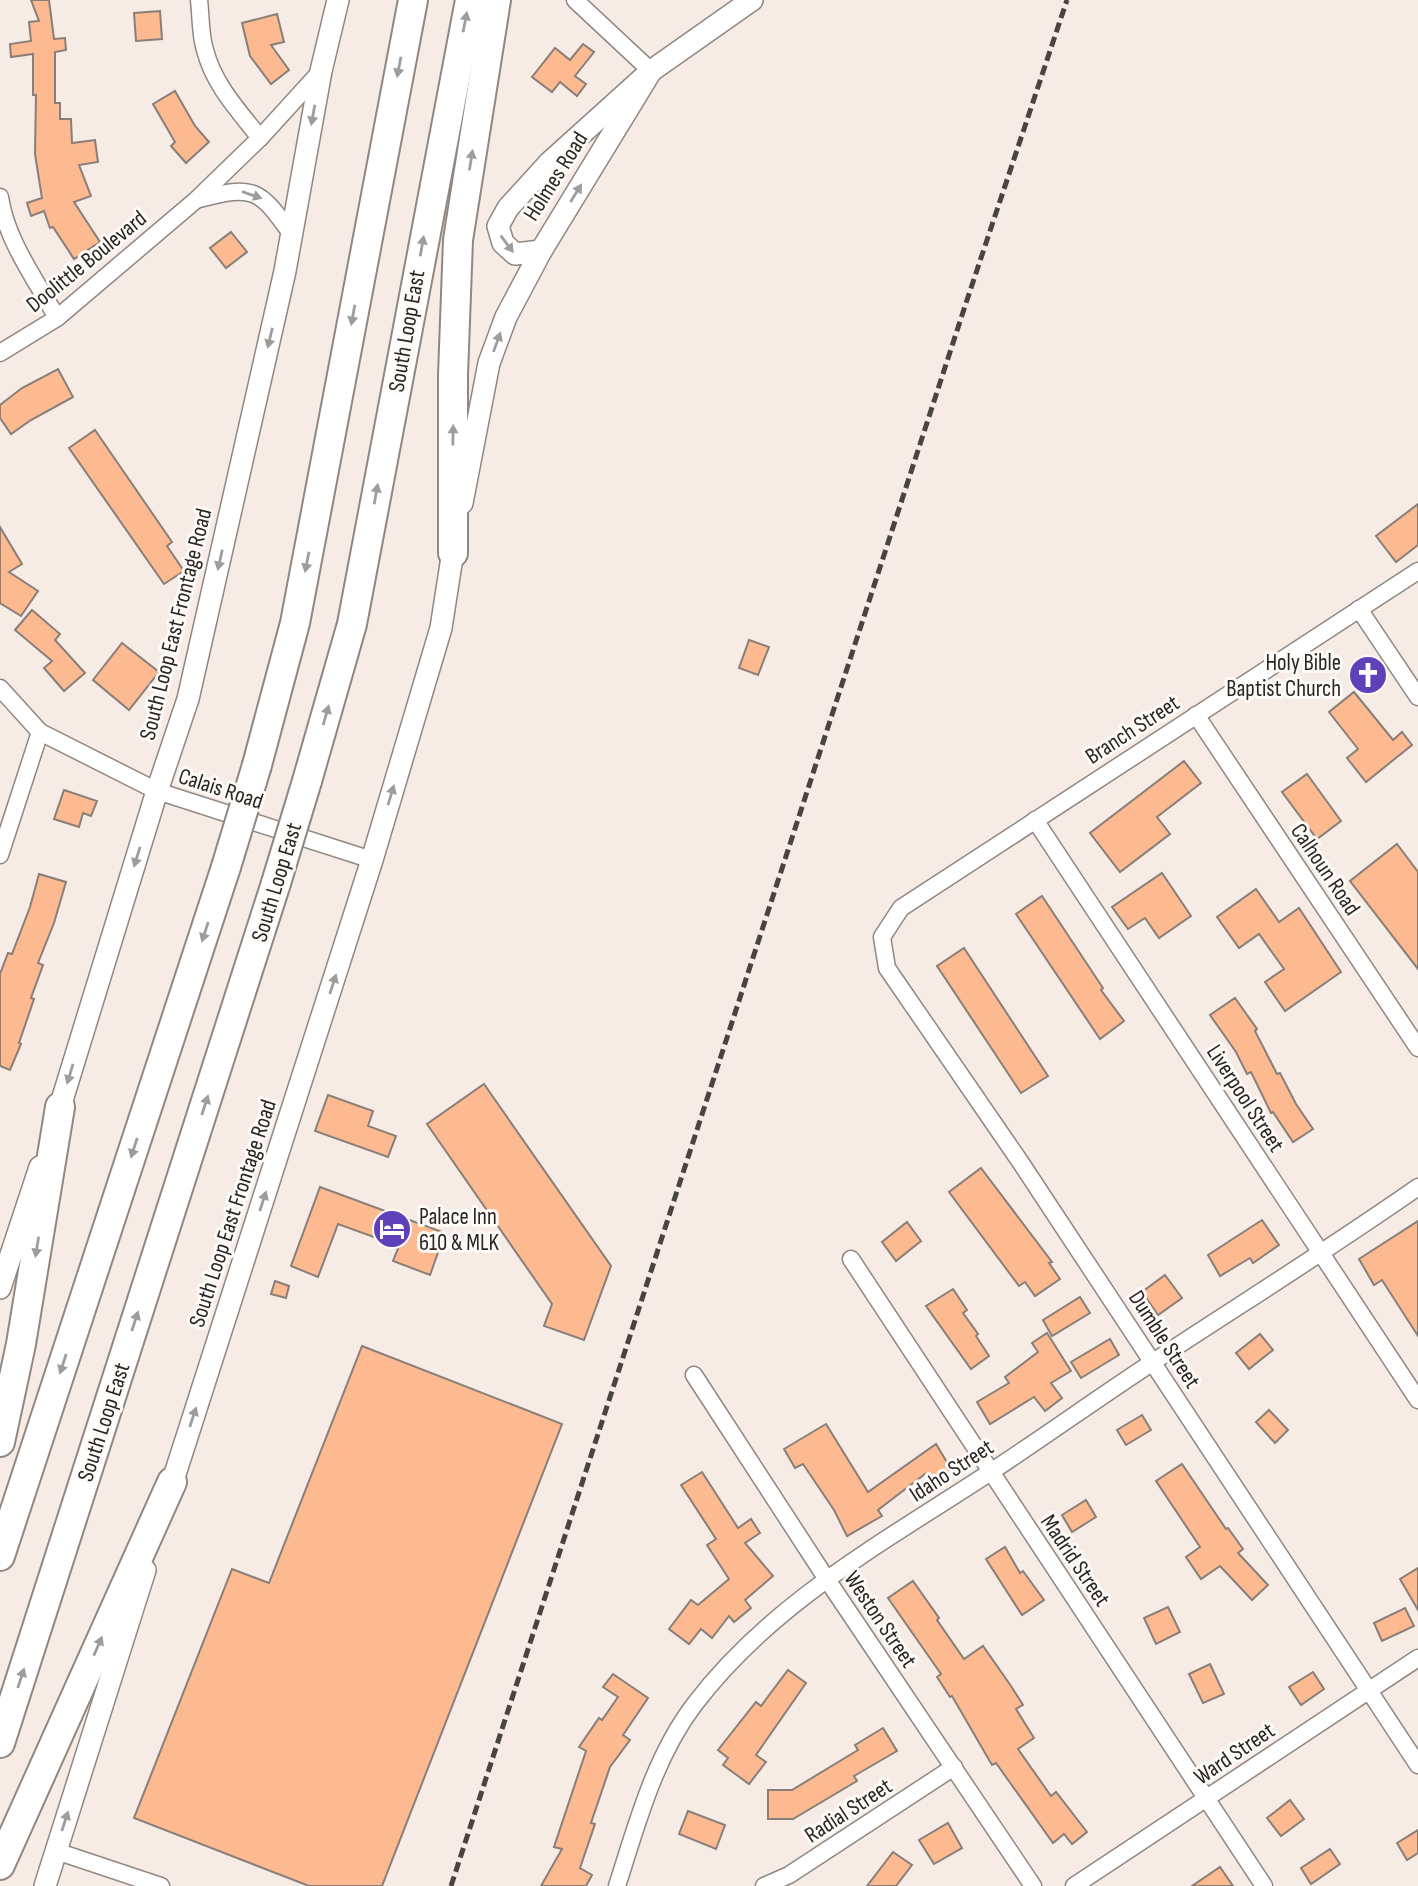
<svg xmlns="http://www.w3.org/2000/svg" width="1418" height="1886" font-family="'Sofia Sans Condensed',sans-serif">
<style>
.building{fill:#fdb990;stroke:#897f79;stroke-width:2}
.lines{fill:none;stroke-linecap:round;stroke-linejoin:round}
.minor-casing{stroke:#918781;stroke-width:19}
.secondary-casing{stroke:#918781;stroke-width:24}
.motorway-casing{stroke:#918781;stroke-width:32}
.minor{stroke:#fff;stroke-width:16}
.secondary{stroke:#fff;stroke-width:21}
.motorway{stroke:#fff;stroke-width:28}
.rail{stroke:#494441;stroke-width:5;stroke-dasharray:10 5;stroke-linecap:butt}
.motorway-bridge-casing{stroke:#918781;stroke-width:32;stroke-linecap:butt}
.motorway-bridge{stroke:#fff;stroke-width:28}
.oneway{fill:#9f9d9c}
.labels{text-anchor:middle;stroke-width:6;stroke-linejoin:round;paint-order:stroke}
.street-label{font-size:23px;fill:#292523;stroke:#fefaf7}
.poi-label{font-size:23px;fill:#292523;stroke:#fefaf7;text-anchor:end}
</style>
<rect width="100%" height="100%" fill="#f6ebe5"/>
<!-- building -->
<g class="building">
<path d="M31 0H49L54 39 65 38 66 50 55 52V103H60V119H71L72 143 95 140 98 162 79 165 91 196 74 202 100 242 74 259 53 227 50 228 44 211 31 216 27 203 42 198 35 154 36 95H33V54L11 57 10 44 31 41 29 22 39 21Z"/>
<path d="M160 11 162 39 136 41 134 13Z"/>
<path d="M277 14 284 42 271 45 289 70 271 84 250 56 242 23Z"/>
<path d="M583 44 594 52 575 76 586 84 577 96 560 82 552 92 532 77 555 48 570 60Z"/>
<path d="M175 91 195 126 209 142 186 163 171 146 175 142 153 104Z"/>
<path d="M231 232 247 252 226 268 210 248Z"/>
<path d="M58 369 73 397 31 420 11 434 0 418V405L22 388Z"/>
<path d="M95 430 172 542 167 546 184 571 164 584 69 448Z"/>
<path d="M1418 504V545L1396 562 1376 536Z"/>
<path d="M0 527 22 564 9 572 38 591 21 616 0 603Z"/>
<path d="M32 610 60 634 55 640 85 673 64 691 44 668 52 661 15 630Z"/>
<path d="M749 640 769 647 758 675 739 668Z"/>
<path d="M122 643 159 672 129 710 93 680Z"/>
<path d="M1354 692 1393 740 1402 732 1412 745 1366 782 1347 758 1358 749 1329 712Z"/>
<path d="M1184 761 1201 783 1157 817 1170 834 1120 872 1090 833Z"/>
<path d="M1307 774 1341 821 1317 839 1282 792Z"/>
<path d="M64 790 97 801 91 816 83 813 79 827 54 819Z"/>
<path d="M1397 844 1418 872V969L1350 881Z"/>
<path d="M1162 873 1191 916 1159 938 1145 918 1128 929 1112 907Z"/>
<path d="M39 874 66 882 54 923 38 963 43 965 31 998 34 999 19 1043 21 1044 10 1070 0 1066V974L8 953 12 954 30 907Z"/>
<path d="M1256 889 1279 922 1299 908 1341 972 1285 1011 1265 982 1284 969 1259 934 1239 948 1217 917Z"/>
<path d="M1042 896 1103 988 1101 990 1124 1021 1100 1039 1016 914Z"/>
<path d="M964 948 1048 1076 1021 1093 937 966Z"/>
<path d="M1235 998 1257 1029 1255 1031 1277 1074 1280 1073 1296 1104 1313 1129 1293 1142 1273 1112 1271 1113 1251 1072 1247 1074 1236 1052 1210 1015Z"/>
<path d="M484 1084 611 1266 584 1340 544 1326 552 1304 427 1124Z"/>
<path d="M328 1095 373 1111 368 1126 396 1136 388 1157 315 1131Z"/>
<path d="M981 1168 1052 1262 1049 1263 1060 1279 1035 1296 1025 1282 1019 1286 949 1192Z"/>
<path d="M320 1187 445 1233 430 1275 393 1261 399 1246 338 1224 318 1277 291 1266Z"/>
<path d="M1262 1220 1279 1245 1253 1263 1250 1258 1220 1276 1208 1255Z"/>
<path d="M1418 1221V1336L1382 1280 1374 1285 1359 1259Z"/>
<path d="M907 1222 921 1241 896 1261 882 1242Z"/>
<path d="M1165 1275 1182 1298 1158 1315 1142 1292Z"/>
<path d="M275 1281 289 1286 286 1298 271 1294Z"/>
<path d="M953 1289 967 1310 963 1313 978 1334 976 1336 989 1356 971 1369 926 1306Z"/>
<path d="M1080 1297 1090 1313 1052 1336 1043 1320Z"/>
<path d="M1047 1333 1071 1371 1051 1383 1062 1398 1045 1411 1034 1397 990 1424 977 1402 1009 1383 1005 1377 1038 1352 1032 1343Z"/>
<path d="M1260 1334 1273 1350 1249 1369 1236 1353Z"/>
<path d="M1110 1339 1119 1355 1081 1378 1071 1362Z"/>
<path d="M362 1346 562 1424 382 1886H309L134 1818 232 1569 269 1583Z"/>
<path d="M1269 1410 1288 1430 1275 1443 1256 1422Z"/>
<path d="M1142 1415 1151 1430 1126 1445 1117 1430Z"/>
<path d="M826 1424 868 1492 936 1444 951 1469 930 1482 925 1474 878 1510 882 1516 847 1536 834 1510 803 1464 795 1468 784 1449Z"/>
<path d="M1182 1464 1226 1529 1228 1528 1243 1549 1238 1553 1268 1585 1252 1600 1220 1566 1201 1579 1186 1557 1200 1547 1156 1481Z"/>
<path d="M702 1472 738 1528 751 1519 760 1533 745 1543 773 1576 745 1600 751 1608 734 1622 729 1616 712 1638 701 1629 689 1644 669 1629 691 1600 698 1605 729 1579 707 1545 716 1539 681 1485Z"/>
<path d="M1086 1500 1096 1517 1072 1532 1062 1515Z"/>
<path d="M1005 1547 1020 1573 1023 1571 1044 1600 1022 1615 986 1559Z"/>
<path d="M1418 1568V1610L1400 1579Z"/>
<path d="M913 1581 939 1618 937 1620 964 1659 983 1646 1011 1686 1023 1705 1016 1709 1034 1738 1018 1749 1051 1796 1056 1792 1087 1832 1072 1844 1064 1834 1053 1843 996 1763 992 1765 952 1696 950 1697 937 1677 941 1674 888 1598Z"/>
<path d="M1168 1607 1180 1632 1156 1644 1144 1618Z"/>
<path d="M1405 1608 1414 1626 1382 1641 1374 1623Z"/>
<path d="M1210 1664 1224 1694 1203 1703 1189 1674Z"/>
<path d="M788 1670 806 1683 756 1755 766 1762 749 1784 723 1765 728 1758 718 1750 756 1702 761 1706Z"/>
<path d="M1313 1672 1324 1689 1301 1705 1289 1687Z"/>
<path d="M613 1674 648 1698 623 1735 630 1740 610 1767 591 1823 595 1824 580 1868 592 1875 586 1886H541L562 1849 554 1847 586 1751 579 1747 599 1718 602 1720 618 1697 603 1687Z"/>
<path d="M883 1728 897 1751 854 1776 857 1781 793 1819H768V1790H792L858 1750 855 1745Z"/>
<path d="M1290 1800 1304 1819 1281 1836 1267 1818Z"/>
<path d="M688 1811 725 1825 716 1849 679 1834Z"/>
<path d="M948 1823 962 1848 934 1864 919 1840Z"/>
<path d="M1418 1830V1853L1407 1860 1397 1843Z"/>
<path d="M1330 1849 1340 1864 1311 1884 1301 1868Z"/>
<path d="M893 1852 912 1865 896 1886H867Z"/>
<path d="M1220 1867 1233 1886H1192Z"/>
</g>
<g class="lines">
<defs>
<g id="minor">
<path d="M199 0C201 16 200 34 205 50 214 85 238 110 260 138"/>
<path d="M575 0 651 71"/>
<path d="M0 197C6 240 36 280 57 318"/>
<path d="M199 199C254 185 259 188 292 235"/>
<path d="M0 353 57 318 196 200 260 138 321 71"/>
<path d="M1418 571 901 908 882 937 887 968 1021 1163 1418 1765"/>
<path d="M1359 609 1418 697"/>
<path d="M0 688 40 732 157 791 372 860"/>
<path d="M1196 715 1418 1048"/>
<path d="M1035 820 1418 1400"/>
<path d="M0 855 40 732"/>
<path d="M851 1259 1264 1886"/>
<path d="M694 1375 826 1578 1033 1886"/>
<path d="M56 1851 161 1886"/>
<path d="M617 1886C637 1824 654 1758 694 1705 771 1603 884 1542 989 1473 1044 1437 1098 1398 1153 1362 1241 1304 1331 1248 1418 1187"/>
<path d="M764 1886 789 1875 954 1767"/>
<path d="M1074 1886 1418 1658"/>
</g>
<g id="secondary">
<path d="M541 251 515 254 503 243 498 226 508 208 549 163 651 71 752 0"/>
<path d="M462 503 489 363 506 317 541 251 651 71"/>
<path d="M56 1120 157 791 188 699 285 271 321 71 338 0"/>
<path d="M0 1288 40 1167"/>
<path d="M168 1496 372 860 441 628 455 538"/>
<path d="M45 1886 145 1570"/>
</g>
<g id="motorway">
<path d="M453 553V375L458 240 496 0"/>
<path d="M257 765 295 623 413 0"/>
<path d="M307 781 352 624 470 0"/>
<path d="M0 1442 21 1344 60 1107"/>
<path d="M0 1556 226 867"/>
<path d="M0 1743 276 883"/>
<path d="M0 1865 172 1482"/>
</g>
</defs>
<!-- minor casing -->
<use href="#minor" class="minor-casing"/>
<!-- secondary casing -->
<use href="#secondary" class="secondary-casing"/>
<!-- motorway casing -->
<use href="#motorway" class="motorway-casing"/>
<!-- minor -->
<use href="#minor" class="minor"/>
<!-- secondary -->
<use href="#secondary" class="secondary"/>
<!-- motorway -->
<use href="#motorway" class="motorway"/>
<!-- rail -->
<path class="rail" d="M451 1886 965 306 1067 0"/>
<defs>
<g id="motorway-bridge">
<path d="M226 867 257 765"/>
<path d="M276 883 307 781"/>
</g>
</defs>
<!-- motorway-bridge casing -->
<use href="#motorway-bridge" class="motorway-bridge-casing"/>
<!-- motorway-bridge -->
<use href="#motorway-bridge" class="motorway-bridge"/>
</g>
<!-- one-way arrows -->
<defs><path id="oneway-solid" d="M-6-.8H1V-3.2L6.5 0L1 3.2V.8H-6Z" transform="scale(1.75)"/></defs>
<g class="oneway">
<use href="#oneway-solid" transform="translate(465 22) rotate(-79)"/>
<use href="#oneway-solid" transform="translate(399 67) rotate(101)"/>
<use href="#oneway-solid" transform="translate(313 115) rotate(100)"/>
<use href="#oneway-solid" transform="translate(471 160) rotate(-81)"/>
<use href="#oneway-solid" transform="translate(576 193) rotate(-58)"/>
<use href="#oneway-solid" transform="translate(252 195) rotate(19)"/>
<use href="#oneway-solid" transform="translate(507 244) rotate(53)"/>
<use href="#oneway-solid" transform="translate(422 246) rotate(-80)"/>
<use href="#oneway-solid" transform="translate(353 315) rotate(100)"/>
<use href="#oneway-solid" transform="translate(270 338) rotate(103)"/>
<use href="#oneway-solid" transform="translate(497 342) rotate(-70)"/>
<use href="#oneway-solid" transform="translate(453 435) rotate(-89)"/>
<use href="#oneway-solid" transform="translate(376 494) rotate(-80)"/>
<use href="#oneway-solid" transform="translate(220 560) rotate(103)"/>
<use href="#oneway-solid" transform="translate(307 562) rotate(101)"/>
<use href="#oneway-solid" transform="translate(326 715) rotate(-74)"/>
<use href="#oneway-solid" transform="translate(391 795) rotate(-73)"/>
<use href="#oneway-solid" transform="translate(137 857) rotate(107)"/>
<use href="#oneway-solid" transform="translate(205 932) rotate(108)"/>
<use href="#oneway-solid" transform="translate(333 984) rotate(-72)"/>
<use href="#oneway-solid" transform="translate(70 1074) rotate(107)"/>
<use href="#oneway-solid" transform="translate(205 1105) rotate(-72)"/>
<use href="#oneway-solid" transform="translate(134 1148) rotate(108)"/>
<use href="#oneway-solid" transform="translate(263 1201) rotate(-72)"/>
<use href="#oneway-solid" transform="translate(37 1247) rotate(99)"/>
<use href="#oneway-solid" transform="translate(135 1321) rotate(-72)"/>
<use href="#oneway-solid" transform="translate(63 1364) rotate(108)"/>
<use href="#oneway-solid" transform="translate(193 1417) rotate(-72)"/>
<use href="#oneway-solid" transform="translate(98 1646) rotate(-66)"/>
<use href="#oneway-solid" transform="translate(21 1678) rotate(-72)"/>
<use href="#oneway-solid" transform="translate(65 1821) rotate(-72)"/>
</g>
<!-- icons -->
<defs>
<symbol id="church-disc" viewBox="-11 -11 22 22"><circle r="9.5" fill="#5e40b9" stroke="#fefaf7"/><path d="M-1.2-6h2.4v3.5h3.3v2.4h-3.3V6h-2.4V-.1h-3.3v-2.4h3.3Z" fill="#fff"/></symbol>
<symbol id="hotel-disc" viewBox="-11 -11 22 22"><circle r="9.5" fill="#5e40b9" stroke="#fefaf7"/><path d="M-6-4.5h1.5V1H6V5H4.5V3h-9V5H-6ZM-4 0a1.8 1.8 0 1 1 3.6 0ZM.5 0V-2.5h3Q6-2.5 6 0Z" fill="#fff"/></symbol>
</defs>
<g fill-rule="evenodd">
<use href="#church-disc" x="1346" y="653" width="44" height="44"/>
<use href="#hotel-disc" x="370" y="1207" width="44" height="44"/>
</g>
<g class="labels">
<!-- street labels -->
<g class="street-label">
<text transform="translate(555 176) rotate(-58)" y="8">Holmes Road</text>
<text transform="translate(86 261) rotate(-39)" y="8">Doolittle Boulevard</text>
<text transform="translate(406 331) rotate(-80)" y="8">South Loop East</text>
<text transform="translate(175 624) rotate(-76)" y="8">South Loop East Frontage Road</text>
<text transform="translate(1132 729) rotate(-33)" y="8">Branch Street</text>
<text transform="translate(221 788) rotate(18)" y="8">Calais Road</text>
<text transform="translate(1326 869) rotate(56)" y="8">Calhoun Road</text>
<text transform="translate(276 882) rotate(-73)" y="8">South Loop East</text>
<text transform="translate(1246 1098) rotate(57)" y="8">Liverpool Street</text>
<text transform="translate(232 1213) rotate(-72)" y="8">South Loop East Frontage Road</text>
<text transform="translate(1165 1339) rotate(57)" y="8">Dumble Street</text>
<text transform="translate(103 1422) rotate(-72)" y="8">South Loop East</text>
<text transform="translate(951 1470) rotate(-33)" y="8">Idaho Street</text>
<text transform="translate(1076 1560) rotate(56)" y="8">Madrid Street</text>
<text transform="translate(881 1619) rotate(56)" y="8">Weston Street</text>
<text transform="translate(1234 1753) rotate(-34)" y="8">Ward Street</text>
<text transform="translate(848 1810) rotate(-33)" y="8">Radial Street</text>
</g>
<!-- poi labels -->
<g class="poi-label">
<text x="1341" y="670">Holy Bible<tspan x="1341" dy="26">Baptist Church</tspan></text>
<text x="419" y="1224" text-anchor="start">Palace Inn<tspan x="419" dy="26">610 &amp; MLK</tspan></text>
</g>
</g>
</svg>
